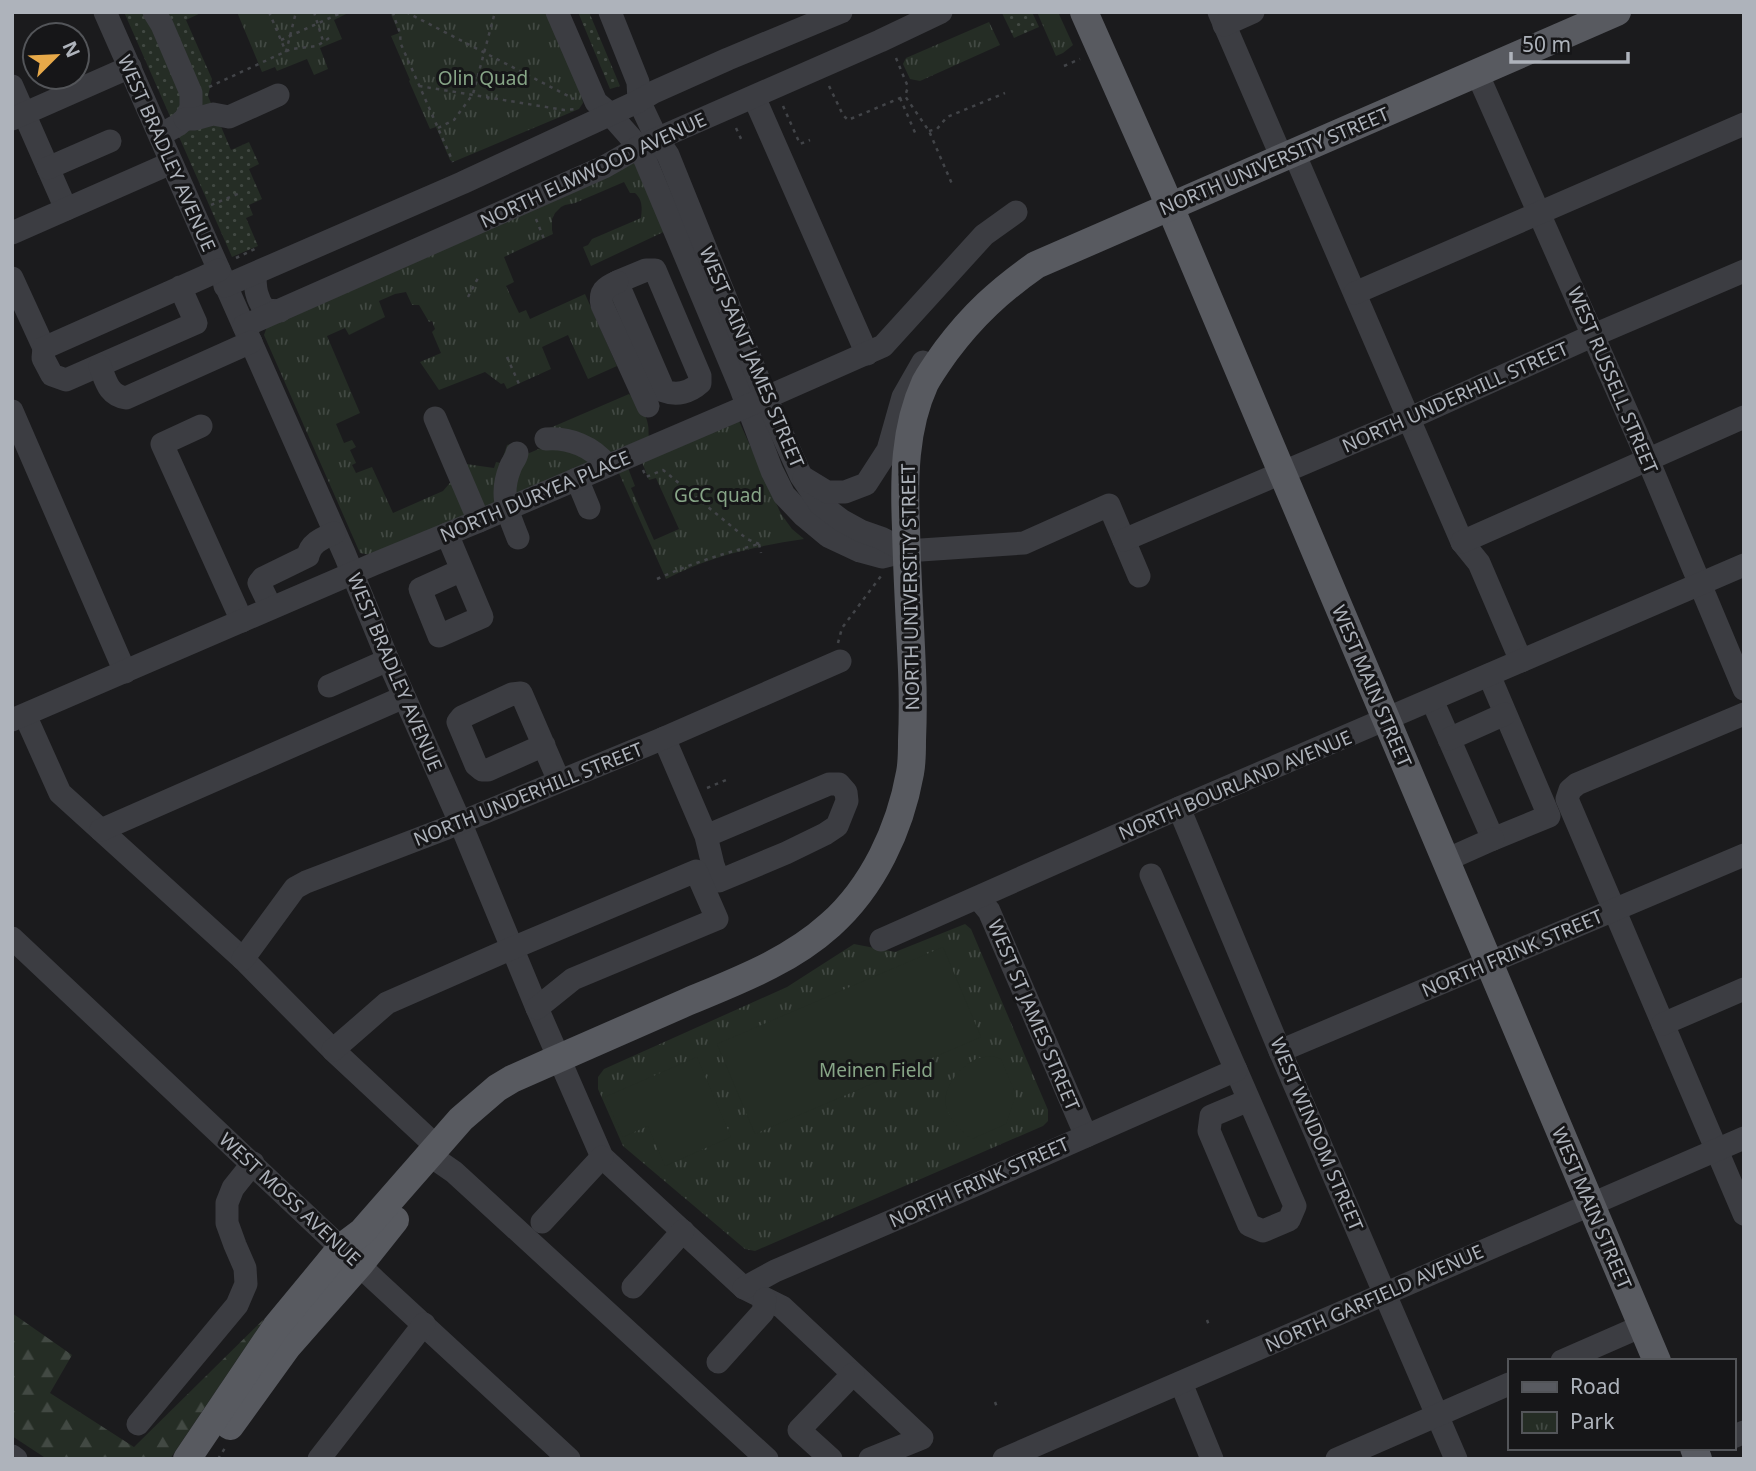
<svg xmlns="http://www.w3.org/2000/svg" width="1756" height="1471" font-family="'Noto Sans',sans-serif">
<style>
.grass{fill:url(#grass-dots)}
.forest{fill:url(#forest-firs)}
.park{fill:url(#park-tufts)}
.pitch{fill:#252d25}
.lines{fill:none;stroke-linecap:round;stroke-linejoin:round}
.path{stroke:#424448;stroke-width:2.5;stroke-dasharray:3.5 5;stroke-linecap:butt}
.minor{stroke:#3c3d42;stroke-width:23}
.major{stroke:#585a60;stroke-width:28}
.labels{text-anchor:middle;stroke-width:6;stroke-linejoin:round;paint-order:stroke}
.park-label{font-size:19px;fill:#87a587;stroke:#161618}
.street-label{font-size:19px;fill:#aeb3bb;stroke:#161618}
</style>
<defs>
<pattern id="grass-dots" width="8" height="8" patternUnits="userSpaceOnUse" patternTransform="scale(1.75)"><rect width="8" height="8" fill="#252d25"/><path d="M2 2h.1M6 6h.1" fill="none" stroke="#424943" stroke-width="1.8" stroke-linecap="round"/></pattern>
<pattern id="forest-firs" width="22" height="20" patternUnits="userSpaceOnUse" patternTransform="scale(1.75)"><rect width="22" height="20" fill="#252d25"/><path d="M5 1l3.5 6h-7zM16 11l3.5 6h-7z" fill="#424943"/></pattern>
<pattern id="park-tufts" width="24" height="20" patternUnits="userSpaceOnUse" patternTransform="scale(1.75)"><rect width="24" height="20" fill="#252d25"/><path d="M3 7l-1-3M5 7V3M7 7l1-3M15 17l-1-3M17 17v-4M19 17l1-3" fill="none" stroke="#424943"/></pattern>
</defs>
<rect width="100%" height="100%" fill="#1b1b1d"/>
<!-- grass -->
<g class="grass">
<path d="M124 12H203L186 20 212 79 208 96 231 150 249 142 259 164 249 169 262 199 249 205 253 215 246 218 258 246 232 257Z"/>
<path d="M578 12H589L620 86 610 89Z"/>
<path d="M1032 12 1039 27 1014 38 1002 13Z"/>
</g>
<!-- forest -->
<path class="forest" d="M12 1313 72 1355 50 1393 134 1447 265 1318 170 1459H47L12 1436Z"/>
<!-- park -->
<g class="park">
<path d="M237 12H350L334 20 342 39 320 48 328 69 314 75 307 59 277 71 275 67 262 72Z"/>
<path d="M390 12H547L582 97 583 103 579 109 453 162 450 160 436 127 430 129 409 81 410 80 391 36 399 33Z"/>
<path d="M1037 12H1058L1073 45 1063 53 1056 56Z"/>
<path d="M989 22 1000 45 920 81 910 79 903 64 906 58Z"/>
<path d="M641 157 672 228 591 266 583 247 588 245 592 239 641 218C642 209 643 200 635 193H630L624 182 575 203 565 205 561 207 555 213 552 219V230L553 234 504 257 514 282 506 286 519 313 526 310 530 319 585 294 617 366 588 379 568 335 542 347 551 369 507 389 504 383 501 384 485 372 439 390 420 362 441 353 432 332 435 329 432 321 429 322 419 305H412L406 292 395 294 379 301 385 317 349 335 345 328 327 336 360 413 336 424 344 443 352 440 356 447 350 450 356 463 352 465 356 473 372 467 393 513 443 491 466 464 494 468 496 462 501 463 507 445 513 443 520 457 548 445 543 431 629 394C636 400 647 414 648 425 649 429 648 433 649 437L371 555 360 553 264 335 268 324Z"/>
<path d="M739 421 781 514 792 529 804 539C757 546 709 556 666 579L618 471 628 468 635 486 631 488 654 540 679 529 656 478 649 480 642 462Z"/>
<path d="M965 924 971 929 1048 1110V1121L1043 1126 755 1251 745 1249 623 1146 598 1089V1077L604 1069 787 987 854 944 895 952Z"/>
</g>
<!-- pitch -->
<g class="pitch">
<path d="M943 947 981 1037 755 1134 717 1044Z"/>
<path d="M992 1056 1001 1059 1016 1095 1006 1124 972 1139C961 1131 951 1122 947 1109 940 1090 959 1067 976 1059 981 1057 986 1057 992 1056Z"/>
<path d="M697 1057 731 1137 665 1166 648 1126 623 1137 605 1097Z"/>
</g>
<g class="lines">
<!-- path -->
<g class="path">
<path d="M269 12 286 52"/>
<path d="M314 12 323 41"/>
<path d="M393 12C395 23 402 32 400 42L453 162"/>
<path d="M406 12 574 99"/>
<path d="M281 40 343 12"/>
<path d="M286 52 296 12"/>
<path d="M896 58 908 87 905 96 929 131 952 184"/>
<path d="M1064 66 1080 59"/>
<path d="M419 86 564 110 575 109"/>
<path d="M829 86 843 115 848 120 905 96"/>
<path d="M209 87 291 49 317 46 332 36"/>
<path d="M900 98 917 137"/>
<path d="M783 106 800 144 810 140"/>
<path d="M438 128 454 120 473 94 495 12"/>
<path d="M736 128 743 143"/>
<path d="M929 131 937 129 947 117 1005 93"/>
<path d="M211 205 240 193"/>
<path d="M536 219 544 239"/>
<path d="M236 258 255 249"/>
<path d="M468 297 478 278"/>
<path d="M507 357 519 384"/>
<path d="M643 470 646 477 663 470 747 539 759 544"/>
<path d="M759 544 761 553"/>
<path d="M657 579C692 563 722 554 759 544"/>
<path d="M838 643 842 628 881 576"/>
<path d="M707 788 726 780"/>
<path d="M1207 1320 1210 1328"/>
<path d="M995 1402 998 1410"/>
<path d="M218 1459 225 1448"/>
</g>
<!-- minor -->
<g class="minor">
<path d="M105 12 345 555 388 660 460 822 537 1008 602 1157 744 1288 782 1307 922 1438 870 1459"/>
<path d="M154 12 162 25 191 93V108L185 119 178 125 160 135"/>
<path d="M557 12 596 102 609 113 639 147 646 162 740 386 772 471 784 495 804 516 828 536 860 551 882 557 906 551 1024 543 1109 505 1139 576"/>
<path d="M610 12 638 82 639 101 657 139 668 155 766 398 801 476 820 504 841 520 861 531 881 538 906 551"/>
<path d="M1219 12 1282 158"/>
<path d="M1224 25 1253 12"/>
<path d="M1477 73 1648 460 1744 689"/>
<path d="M12 86 66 209"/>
<path d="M754 97 867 354"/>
<path d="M12 119 130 67"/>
<path d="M185 119H195L213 114 229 117 278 95"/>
<path d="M1294 153 1462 542 1479 563 1521 661"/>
<path d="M48 168 110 141"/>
<path d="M12 233 171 163"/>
<path d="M646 270H655L700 376V383C690 392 677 396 664 391L617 282Z"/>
<path d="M255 274C255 288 256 298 265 310L280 311"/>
<path d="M12 278 44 348"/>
<path d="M617 282C605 287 599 292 602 305L648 406"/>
<path d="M225 286 462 183 639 101 654 92 728 59 841 12"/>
<path d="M180 287 196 323 66 380 52 375 43 358 44 348 204 277 219 270"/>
<path d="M1355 293 1744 124"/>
<path d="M244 326 604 167 639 147 668 134 880 41 941 12"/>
<path d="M100 366C106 381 108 395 126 398L251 342"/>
<path d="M12 411 125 672"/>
<path d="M435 418 479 521"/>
<path d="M201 426 162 444 242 621"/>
<path d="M546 439C569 437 593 447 607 465"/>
<path d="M517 453C516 459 512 462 510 468 499 496 508 512 518 538"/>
<path d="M804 478 827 492H845L866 484 888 450 903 397 923 362"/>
<path d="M577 479 589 508"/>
<path d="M447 534 482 617 439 636 420 589 462 570"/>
<path d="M1124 540 1408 419 1594 335 1744 271"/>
<path d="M1462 542 1744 417"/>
<path d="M271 608 259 583 263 578 308 556C310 543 323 538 334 533"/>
<path d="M329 686 388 660"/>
<path d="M1432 700 1493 839 1549 816 1489 675"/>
<path d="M1744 714 1577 784 1570 790 1567 799 1744 1214"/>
<path d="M25 715 60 793 243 959 333 1050 437 1147"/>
<path d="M12 720 374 564 479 521 738 410 883 346 984 235 1016 212"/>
<path d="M664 738 706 836 713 865 719 881 786 853 825 834 837 826 847 801 846 792 839 784H829L706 836"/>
<path d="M1449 739 1505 714"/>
<path d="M544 745 488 770H482L476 765 458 722 462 717 512 694 521 693 559 781"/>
<path d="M1179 808 1280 1051 1456 1459"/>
<path d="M101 830 404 697"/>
<path d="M1446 860 1493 839"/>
<path d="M978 898 989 911 1086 1136"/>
<path d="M12 938 376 1281 569 1459"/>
<path d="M881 940 1179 808 1744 565"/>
<path d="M243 959 295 888 306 882 447 828 664 738 840 661"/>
<path d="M1663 1024 1744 989"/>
<path d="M333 1050 387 1003 501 953 696 871 717 919 573 979 537 1008"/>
<path d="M1280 1051 1744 855"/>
<path d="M1236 1070 1295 1206 1289 1220 1263 1231 1249 1225 1209 1131 1211 1116 1249 1100"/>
<path d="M441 1163 454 1172 767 1459"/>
<path d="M542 1222 602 1157"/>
<path d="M633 1287 683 1231"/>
<path d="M744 1288 775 1271 973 1186 1236 1070 1151 875"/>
<path d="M1562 1361 1642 1326"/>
<path d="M718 1362 763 1312 765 1299"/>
<path d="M1181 1383 1212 1459"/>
<path d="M138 1424 237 1305 246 1284 245 1268 235 1245 227 1223V1203L233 1188 253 1163"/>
<path d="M1733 1437 1744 1432"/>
<path d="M12 1456 16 1459"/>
<path d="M319 1459 424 1324"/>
<path d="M831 1459 799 1430 853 1374"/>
<path d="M1004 1459 1744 1138"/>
<path d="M1337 1459 1509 1384"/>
</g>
<!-- major -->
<g class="major">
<path d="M1084 12 1162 188 1657 1361"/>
<path d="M230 1426 287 1347 360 1264 395 1220"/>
<path d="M1694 1448 1698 1459"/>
<path d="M187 1459 276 1327 342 1247 362 1232 461 1119 497 1088 512 1079C570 1053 628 1028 687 1002 737 981 789 962 830 925 873 887 900 829 910 773 912 763 912 751 912 741 913 717 913 693 912 670 910 622 907 575 906 528 904 479 904 429 925 383 931 372 939 361 946 351 973 315 999 291 1036 265L1617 12"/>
</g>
</g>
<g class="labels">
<!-- park labels -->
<g class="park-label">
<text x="483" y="85">Olin Quad</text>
<text x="718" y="502">GCC quad</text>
<text x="876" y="1077">Meinen Field</text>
</g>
<!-- street labels -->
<g class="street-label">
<text transform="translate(167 153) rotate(66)" y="7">WEST BRADLEY AVENUE</text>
<text transform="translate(1274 161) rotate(-23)" y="7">NORTH UNIVERSITY STREET</text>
<text transform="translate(593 170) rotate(-25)" y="7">NORTH ELMWOOD AVENUE</text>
<text transform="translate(752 357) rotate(67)" y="7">WEST SAINT JAMES STREET</text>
<text transform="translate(1613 380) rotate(67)" y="7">WEST RUSSELL STREET</text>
<text transform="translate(1455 397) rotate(-24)" y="7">NORTH UNDERHILL STREET</text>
<text transform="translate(535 496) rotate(-23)" y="7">NORTH DURYEA PLACE</text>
<text transform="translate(910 587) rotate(-91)" y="7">NORTH UNIVERSITY STREET</text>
<text transform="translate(395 672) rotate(67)" y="7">WEST BRADLEY AVENUE</text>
<text transform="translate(1372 686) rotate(67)" y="7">WEST MAIN STREET</text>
<text transform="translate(1235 785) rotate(-23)" y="7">NORTH BOURLAND AVENUE</text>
<text transform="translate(528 794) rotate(-22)" y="7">NORTH UNDERHILL STREET</text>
<text transform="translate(1512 953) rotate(-23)" y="7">NORTH FRINK STREET</text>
<text transform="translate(1034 1015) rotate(67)" y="7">WEST ST JAMES STREET</text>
<text transform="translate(1317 1134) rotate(67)" y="7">WEST WINDOM STREET</text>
<text transform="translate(979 1182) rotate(-24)" y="7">NORTH FRINK STREET</text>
<text transform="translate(290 1199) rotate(43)" y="7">WEST MOSS AVENUE</text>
<text transform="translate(1592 1208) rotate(67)" y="7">WEST MAIN STREET</text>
<text transform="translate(1374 1298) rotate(-24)" y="7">NORTH GARFIELD AVENUE</text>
</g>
</g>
<!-- border -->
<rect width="1756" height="1471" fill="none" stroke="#aeb3bb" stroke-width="28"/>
<!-- legend -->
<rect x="1508" y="1359" width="228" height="91" fill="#161618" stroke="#535559" stroke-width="2"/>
<rect x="1522" y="1382" width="35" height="10" fill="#585a60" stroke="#535559" stroke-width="2"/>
<text x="1570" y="1394" font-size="21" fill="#aeb3bb">Road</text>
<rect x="1522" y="1412" width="35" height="21" fill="url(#park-tufts)" stroke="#535559" stroke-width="2"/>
<text x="1570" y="1429" font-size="21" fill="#aeb3bb">Park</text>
<!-- north arrow -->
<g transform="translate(56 56) rotate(66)"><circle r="33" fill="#161618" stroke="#535559" stroke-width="2"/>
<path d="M0-5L12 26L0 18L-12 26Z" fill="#e7a949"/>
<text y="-10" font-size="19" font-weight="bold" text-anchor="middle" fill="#aeb3bb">N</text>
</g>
<!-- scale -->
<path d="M1511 52v10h117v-10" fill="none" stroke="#aeb3bb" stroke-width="3.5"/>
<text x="1522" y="52" font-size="21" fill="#aeb3bb" stroke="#161618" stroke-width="5" paint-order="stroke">50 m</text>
</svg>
